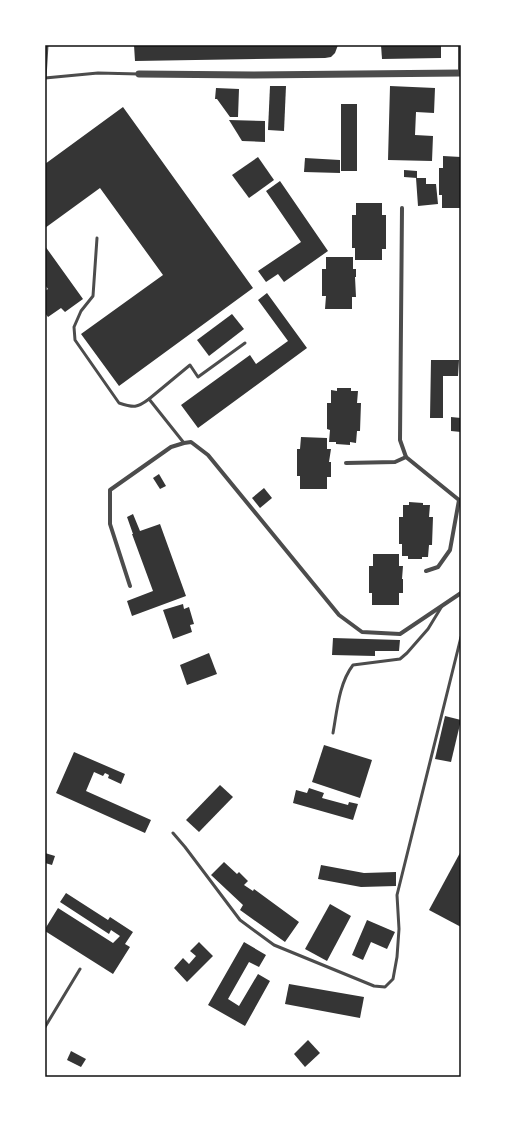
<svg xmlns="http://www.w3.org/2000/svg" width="506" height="1122" font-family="Ubuntu,sans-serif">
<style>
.building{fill:#353535}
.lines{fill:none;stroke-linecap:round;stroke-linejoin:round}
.service{stroke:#4c4c4c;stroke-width:3}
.minor{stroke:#4c4c4c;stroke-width:4}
.tertiary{stroke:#4c4c4c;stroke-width:7}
.neatline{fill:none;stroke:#111;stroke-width:1.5}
</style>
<rect width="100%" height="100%" fill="#fff"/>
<!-- building -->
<g class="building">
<path d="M134 45H338L335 53 331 57 325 58 135 61Z"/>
<path d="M381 45H441V58L382 59Z"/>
<path d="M270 86H286L284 131 268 130Z"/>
<path d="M390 86 435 88 434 113 416 112 415 135 433 136 432 161 388 160Z"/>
<path d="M216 88 239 89 238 117H230L217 99H215Z"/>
<rect x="341" y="104" width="16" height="67"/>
<path d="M123 107 253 288 119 386 81 334 163 275 100 188 45 228V164Z"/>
<path d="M229 120 265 121V142L242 141Z"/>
<path d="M443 156 461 157V208H442V195H439V168H443Z"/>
<path d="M258 157 274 180 249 198 232 175Z"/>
<path d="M305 158 340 160V173L304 172Z"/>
<path d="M404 170 417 171V178L404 177Z"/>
<path d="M416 178H426V184H436L438 204 418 206Z"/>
<path d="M280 181 328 251 284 282 278 274 266 282 258 271 301 242 266 191Z"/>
<path d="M356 203H382V215H386V249H382V260H355V248H352V215H356Z"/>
<path d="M45 246 83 299 65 312 61 308 48 317 45 313V291L48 289 45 285Z"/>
<path d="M326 257H353V269H356V277H355L356 297H352V309H325L326 296H322V269H326Z"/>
<path d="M267 293 307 348 198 428 181 405 250 355 256 364 288 341 258 300Z"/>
<path d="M232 314 244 329 209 356 197 340Z"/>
<path d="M431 360H459L458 376H443V418H430Z"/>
<path d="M337 388H351V391H358L357 403H361L360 431H357L356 443 350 442V445L336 444V442H329L330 430 327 429V403H331V390L337 391Z"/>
<path d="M451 417 461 418V432L451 431Z"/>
<path d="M301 437 327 438V449H331L329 462H331V477H327V489H300V476H297V449H300Z"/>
<path d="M159 474 166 486 160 489 153 478Z"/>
<path d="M264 488 272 498 260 508 252 498Z"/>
<path d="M409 502 423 503V505H430L429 517H433L432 545H429L428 557H422V559H408V556H402V544H399V517H403V505H409Z"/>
<path d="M133 514 140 531 160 524 186 596 132 616 127 601 153 591 132 534H133L127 517Z"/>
<path d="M373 554H399V566H403L402 579H403V593H399V605H372V593H369V566H373Z"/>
<path d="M183 604 184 609 189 607 194 624 190 625 192 632 173 639 163 610Z"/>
<path d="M333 638 400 640 399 651H375V656L332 655Z"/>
<path d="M209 653 217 674 187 685 180 665Z"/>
<path d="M445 716 461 720 451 762 435 759Z"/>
<path d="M324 745 372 760 360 798 312 782Z"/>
<path d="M74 752 125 774 121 784 108 778 109 775 105 773 103 776 94 772 86 791 151 820 145 833 56 793Z"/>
<path d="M220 785 233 797 199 832 186 820Z"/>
<path d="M309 788 324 793 322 798 348 805 349 802 358 804 353 820 293 803 296 790 307 793Z"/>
<path d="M461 851V927L429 910Z"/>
<path d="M45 853 55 856 52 865 45 863Z"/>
<path d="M224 862 237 874 239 872 248 881 244 885 253 891 254 889 299 922 285 942 240 910 243 905 211 875Z"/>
<path d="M321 865 364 873 396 872V886L361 887 318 879Z"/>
<path d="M66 893 108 920 110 917 133 932 125 944 130 947 113 974 45 931V929L58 908 113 943 120 936 111 930 109 934 60 902Z"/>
<path d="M330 904 351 916 327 961 305 949Z"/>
<path d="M367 920 395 932 387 949 371 942 363 960 352 955Z"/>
<path d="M199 942 213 956 187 982 174 968 183 958 189 964 196 956 190 951Z"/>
<path d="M244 942 266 955 259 967 249 962 228 999 239 1006 258 974 270 981 245 1026 208 1005Z"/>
<path d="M289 984 364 997 360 1018 285 1004Z"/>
<path d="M308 1040 320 1053 305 1067 294 1054Z"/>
<path d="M71 1051 86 1059 81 1067 67 1060Z"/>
</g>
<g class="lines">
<!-- service -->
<g class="service">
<path d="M45 78 98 73 139 74"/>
<path d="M45 78 47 45"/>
<path d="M97 238 93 296 81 311 74 327 75 340 119 403C134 408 137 408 149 399"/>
<path d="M184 443 149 399 190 365 198 377 245 343"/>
<path d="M333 733C337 711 339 683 353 665L400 659 407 653 428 629 442 606"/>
<path d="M173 833 185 847 240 920 274 945 374 986 385 987 393 979 397 957 399 929 397 895 461 637"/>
<path d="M45 1027 80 969"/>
</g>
<!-- minor -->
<g class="minor">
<path d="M460 73V45"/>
<path d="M402 208 400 440 406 457 459 500H461"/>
<path d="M346 463 395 462 406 457"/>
<path d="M426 571 438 567 450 550 459 500"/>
<path d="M130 586 110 524V490L171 447 184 443 191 442 208 455 339 615 362 632 400 634 461 593"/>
</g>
<!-- tertiary -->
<path class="tertiary" d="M139 74 253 75 461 73"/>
</g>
<!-- border -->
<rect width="506" height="1122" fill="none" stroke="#ffffff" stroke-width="92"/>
<rect x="46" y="46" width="414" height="1030" class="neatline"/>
</svg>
